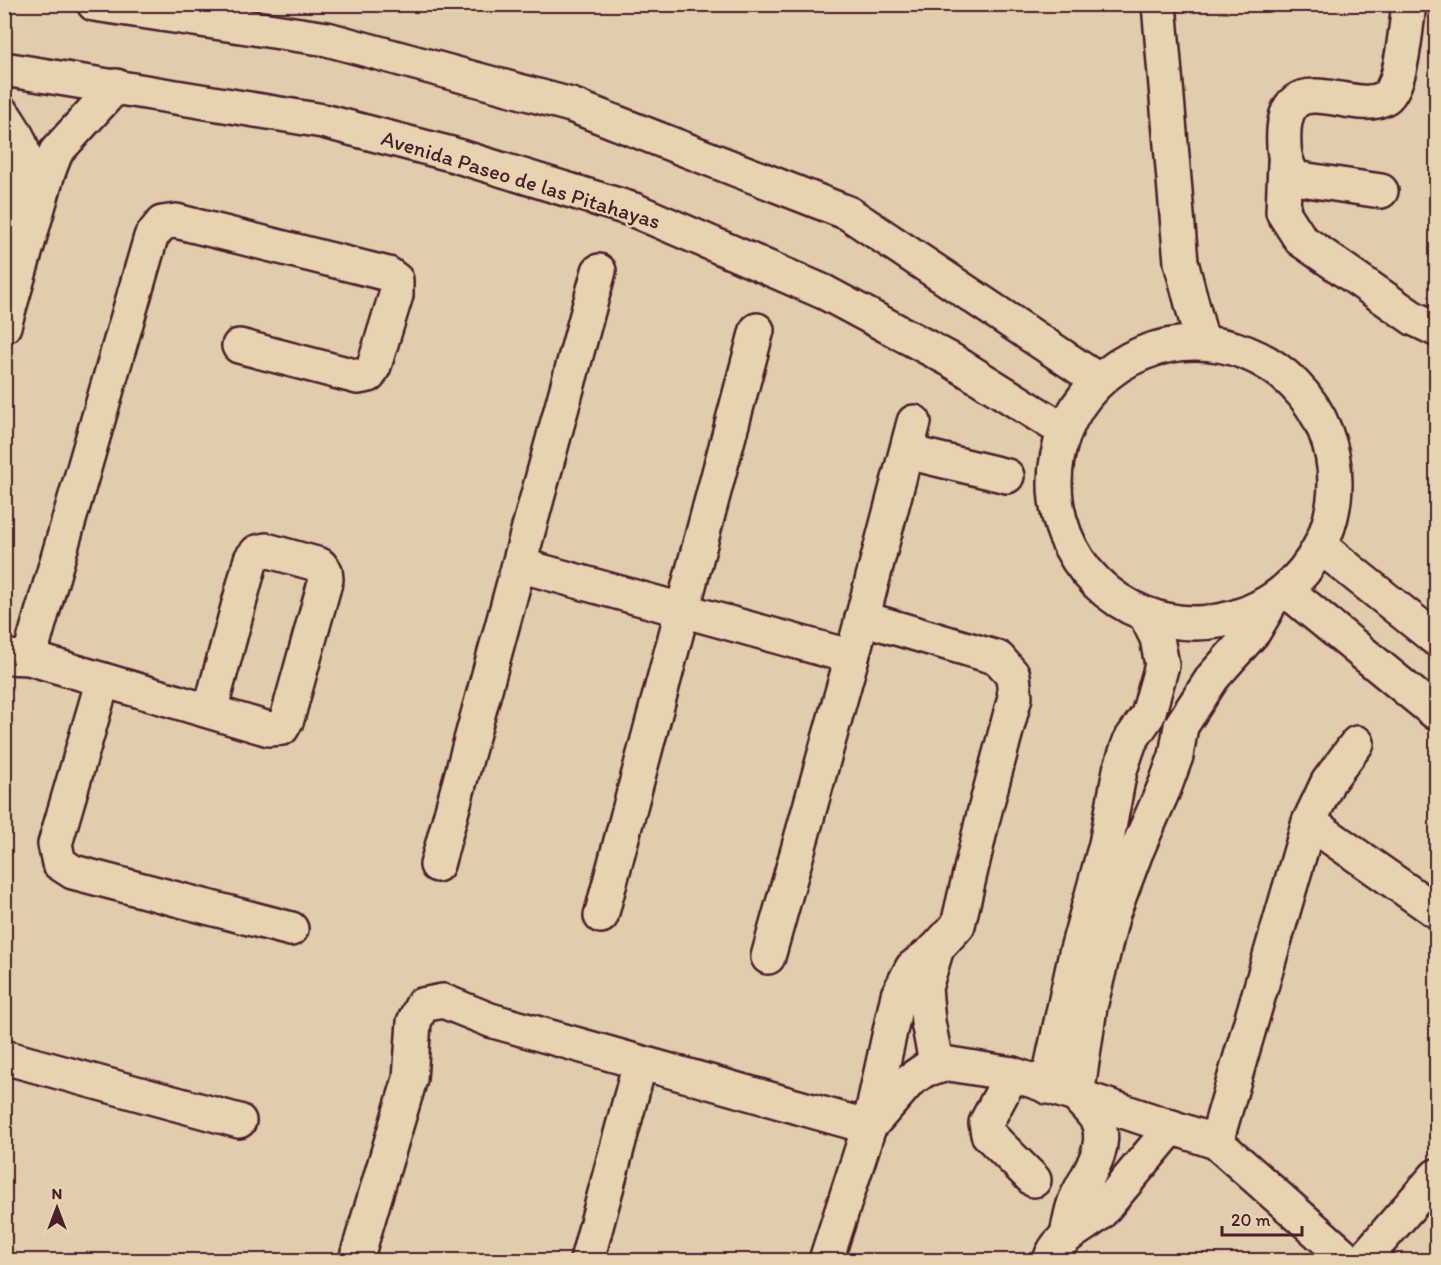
<svg xmlns="http://www.w3.org/2000/svg" width="1441" height="1265" font-family="Itim,sans-serif">
<style>
.lines{fill:none;stroke-linecap:round;stroke-linejoin:round}
.minor-casing{stroke:#4a1f2b;stroke-width:38}
.minor{stroke:#e6d4b1;stroke-width:33}
.labels{text-anchor:middle;stroke-width:4.5;stroke-linejoin:round;paint-order:stroke}
.street-label{font-size:22px;fill:#4a1f2b;stroke:#e6d4b1}
</style>
<rect width="100%" height="100%" fill="#e0cdac"/>
<filter id="ink" filterUnits="userSpaceOnUse"><feTurbulence type="fractalNoise" baseFrequency=".0167" numOctaves="2"/><feDisplacementMap in="SourceGraphic" scale="12" xChannelSelector="R" yChannelSelector="G"/><feConvolveMatrix kernelMatrix="1 2 1 2 8 2 1 2 1" color-interpolation-filters="sRGB"/></filter>
<g filter="url(#ink)">
<g class="lines">
<defs>
<g id="minor">
<path d="M94 4 327 39 571 105 848 213 1098 380"/>
<path d="M1159 4 1181 262 1202 342"/>
<path d="M4 69 323 121 451 154 634 210 824 292 951 360 1063 430"/>
<path d="M4 115C12 127 21 140 23 154 26 177 11 212 4 234"/>
<path d="M1285 163 1283 212 1301 240 1413 318 1436 329"/>
<path d="M1381 191 1294 178C1284 161 1283 149 1284 130 1289 64 1355 118 1386 97 1402 86 1406 25 1409 4"/>
<path d="M4 326 48 173 56 152 116 86"/>
<circle cx="1195" cy="483" r="140"/>
<path d="M907 452 1007 476"/>
<path d="M1321 547 1436 639"/>
<path d="M519 565 852 657"/>
<path d="M1286 590 1436 713"/>
<path d="M4 657 29 658 269 729 282 728 287 719 326 579 325 571 320 565 266 550 257 552 251 559 210 711"/>
<path d="M29 658 151 237 162 223 176 221 388 274 396 280V295L374 366 369 375 358 377 239 346"/>
<path d="M103 680 55 844 59 863 73 872 291 929"/>
<path d="M1309 822 1436 911"/>
<path d="M437 865 599 271"/>
<path d="M601 916 757 330"/>
<path d="M936 951 925 988 928 1022 937 1067"/>
<path d="M768 957 852 657 914 422"/>
<path d="M4 1057 239 1121"/>
<path d="M1012 1074 986 1123 988 1134 1034 1180"/>
<path d="M1047 1087 1076 953 1106 844 1120 770 1130 741 1148 715 1162 665 1157 638 1145 614"/>
<path d="M1077 1096 1090 1007 1113 913 1136 852 1165 786 1176 756 1181 726 1213 677 1254 631 1267 609"/>
<path d="M1216 1142 1309 822 1328 782 1357 743"/>
<path d="M1067 1234C1070 1222 1071 1210 1076 1199 1086 1177 1107 1151 1099 1125 1096 1114 1084 1105 1077 1096"/>
<path d="M356 1260 410 1079 414 1022 422 1005 443 1001 490 1020 869 1127 898 995 912 968 936 949 958 925 984 814 1015 697 1013 675 998 658 862 618"/>
<path d="M587 1260 640 1063"/>
<path d="M826 1260 869 1127 910 1080 926 1069 950 1064 1012 1074 1216 1142 1349 1260"/>
<path d="M1050 1260C1058 1235 1082 1229 1100 1213L1172 1127"/>
<path d="M1363 1260 1436 1176"/>
</g>
</defs>
<!-- minor casing -->
<use href="#minor" class="minor-casing"/>
<!-- minor -->
<use href="#minor" class="minor"/>
</g>
</g>
<g class="labels">
<!-- street labels -->
<g class="street-label">
<text transform="translate(521 179) rotate(17)" y="8">Avenida Paseo de las Pitahayas</text>
</g>
</g>
<!-- margin -->
<rect width="1441" height="1265" fill="none" stroke="#e6d4b1" stroke-width="24"/>
<rect x="12" y="12" width="1417" height="1241" fill="none" stroke="#4a1f2b" stroke-width="2" filter="url(#ink)"/>
<!-- north arrow -->
<g transform="translate(57 1208)" stroke="#e6d4b1" stroke-width="4.5" paint-order="stroke">
<path d="M0-4.5L10 22L0 15L-10 22Z" fill="#4a1f2b"/>
<text y="-9" font-size="16" font-weight="bold" text-anchor="middle" fill="#4a1f2b">N</text>
</g>
<!-- scale -->
<path d="M1222 1226v9h80v-9" fill="none" stroke="#4a1f2b" stroke-width="3"/>
<text x="1231" y="1226" font-size="18" fill="#4a1f2b" stroke="#e6d4b1" stroke-width="4.5" paint-order="stroke">20 m</text>
</svg>
